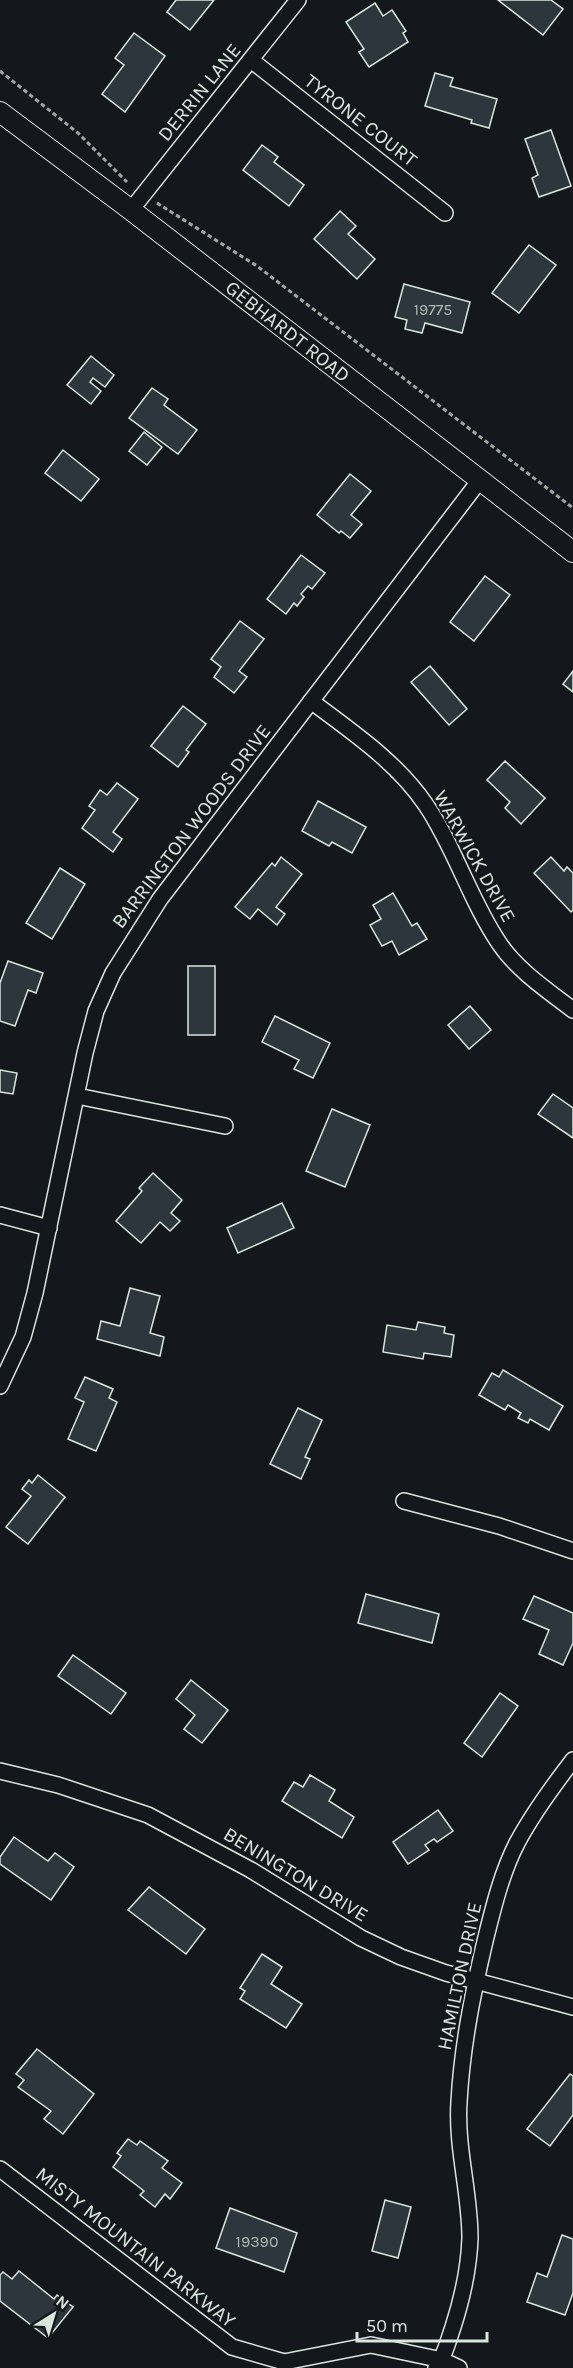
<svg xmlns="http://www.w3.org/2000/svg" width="573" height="2368" font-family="Karla,sans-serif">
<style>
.building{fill:#2c363c;stroke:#d8e6dc;stroke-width:1.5}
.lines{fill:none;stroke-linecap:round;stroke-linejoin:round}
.minor-casing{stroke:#d8e6dc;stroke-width:18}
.tertiary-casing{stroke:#d8e6dc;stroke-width:22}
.path{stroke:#9da8a2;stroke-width:3;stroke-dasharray:4.5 3;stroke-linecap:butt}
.minor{stroke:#14181c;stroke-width:15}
.tertiary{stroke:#14181c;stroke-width:20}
.labels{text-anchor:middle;stroke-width:4.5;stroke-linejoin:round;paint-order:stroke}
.number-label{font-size:16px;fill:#adbab4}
.street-label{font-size:20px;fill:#d8e6dc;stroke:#14181c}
</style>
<rect width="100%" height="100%" fill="#14181c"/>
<!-- building -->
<g class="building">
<path d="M176 0H214L190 30 167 12Z"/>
<path d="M498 0H551L563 9 543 35Z"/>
<path d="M375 3 383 16 392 10 406 31 403 33 408 42 369 67 359 52 364 49 346 22Z"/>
<path d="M134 33 165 56 125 112 102 94 124 65 115 58Z"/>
<path d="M435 73 453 78 450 86 497 99 489 128 471 123 472 120 425 106Z"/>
<path d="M551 130 571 186 539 197 532 178 538 175 525 139Z"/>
<path d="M262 145 278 157 274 162 304 185 289 206 243 170Z"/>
<path d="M340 211 356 226 348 234 375 259 357 279 314 239Z"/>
<path d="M529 245 556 265 519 313 492 293Z"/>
<path d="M404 284 470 302 462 333 425 323 422 333 405 329 407 320 395 317Z"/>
<path d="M91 356 114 375 105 387 93 378 90 382 101 391 91 404 67 385Z"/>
<path d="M152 388 168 399 164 405 197 430 178 454 129 418Z"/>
<path d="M144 432 162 447 147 465 129 451Z"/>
<path d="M63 450 99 479 81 501 45 473Z"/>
<path d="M350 474 371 491 351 515 362 524 350 538 341 531 339 533 317 515Z"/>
<path d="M301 555 325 573 312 589 308 586 301 594 304 597 297 606 294 603 286 614 267 599Z"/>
<path d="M485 576 510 595 474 641 450 622Z"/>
<path d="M240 621 264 639 239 671 247 677 234 693 214 677 221 667 211 659Z"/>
<path d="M430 666 467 709 449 725 411 682Z"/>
<path d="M573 671V692L563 684Z"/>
<path d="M183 706 206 724 186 750 189 752 178 767 151 746Z"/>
<path d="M505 761 545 798 521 824 505 808 510 802 487 780Z"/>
<path d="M117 783 138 799 113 832 122 839 113 852 82 828 95 810 89 806 100 790 107 795Z"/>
<path d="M318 801 366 827 352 853 332 842 329 846 302 831Z"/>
<path d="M281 857 302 874 276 907 285 914 277 925 258 909 250 919 235 907 272 863 275 866Z"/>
<path d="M551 857 564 871 567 867 573 873V910L571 912 534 873Z"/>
<path d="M60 868 85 884 52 939 26 923Z"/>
<path d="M393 893 412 926 417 923 427 939 399 955 392 941 382 946 370 925 381 919 373 905Z"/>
<path d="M8 961 43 973 36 993 28 990 15 1026 0 1021V983Z"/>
<rect x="188" y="966" width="27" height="69"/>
<path d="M470 1006 491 1030 469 1049 448 1025Z"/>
<path d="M275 1016 330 1043 313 1078 294 1069 299 1060 262 1042Z"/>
<path d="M0 1070 17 1073 13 1094 0 1092Z"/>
<path d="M553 1094 573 1108V1138L538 1114Z"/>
<path d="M332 1109 370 1125 345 1187 306 1171Z"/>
<path d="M153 1173 182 1200 171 1213 180 1221 170 1231 160 1222 141 1243 116 1221 142 1191 139 1188Z"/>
<path d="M282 1203 294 1228 238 1253 227 1228Z"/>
<path d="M130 1288 160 1296 150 1333 164 1337 160 1356 97 1339 101 1321 120 1326Z"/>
<path d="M418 1322 445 1327 444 1333 454 1335 451 1357 424 1353 423 1359 383 1352 387 1325 416 1330Z"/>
<path d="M503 1370 563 1406 549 1430 530 1419 528 1423 518 1418 521 1413 508 1405 505 1410 479 1395 492 1373 499 1377Z"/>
<path d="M85 1377 113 1389 109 1398 117 1402 96 1451 68 1439 84 1402 75 1398Z"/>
<path d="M298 1408 322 1420 305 1457 310 1459 301 1479 270 1464Z"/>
<path d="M38 1475 65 1497 28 1544 6 1527 31 1496 22 1489 29 1480 32 1483Z"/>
<path d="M366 1594 439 1614 432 1643 358 1623Z"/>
<path d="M534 1596 573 1613V1643L563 1665 539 1654 549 1630 523 1619Z"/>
<path d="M73 1655 126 1693 111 1714 58 1676Z"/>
<path d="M191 1680 228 1710 202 1743 184 1729 195 1715 176 1699Z"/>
<path d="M500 1693 518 1706 482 1757 464 1743Z"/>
<path d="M310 1775 335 1790 329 1801 354 1817 342 1838 282 1801 294 1782 303 1787Z"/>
<path d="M438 1810 453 1831 437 1842 434 1839 425 1845 429 1850 408 1864 393 1842Z"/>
<path d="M14 1837 48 1861 55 1853 74 1867 51 1900 0 1864V1857Z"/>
<path d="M149 1887 205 1929 186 1954 128 1910Z"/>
<path d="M262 1954 282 1967 271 1984 302 2004 286 2028 240 1999 245 1991 240 1988Z"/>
<path d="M37 2049 94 2094 63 2134 44 2119 51 2111 18 2087 24 2080 16 2074Z"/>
<path d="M570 2074 573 2076V2115L550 2146 527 2129Z"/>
<path d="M128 2139 137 2145 140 2141 168 2161 162 2168 182 2183 170 2199 165 2194 155 2207 140 2195 144 2191 113 2167 121 2156 117 2153Z"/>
<path d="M385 2200 411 2207 398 2258 372 2251Z"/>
<path d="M230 2208 297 2233 284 2272 216 2248Z"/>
<path d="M562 2235 573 2239V2293L565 2315 527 2302 537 2273 547 2277Z"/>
<path d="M19 2271 54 2299 57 2295 73 2307 48 2338 0 2301V2275L3 2272 12 2279Z"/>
</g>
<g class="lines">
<defs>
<g id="minor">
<path d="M251 60 445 213"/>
<path d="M131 210 298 0"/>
<path d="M311 701C352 732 397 762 426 805 455 848 470 900 499 943 517 970 547 990 573 1010"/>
<path d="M77 1096 225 1126"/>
<path d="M0 1215 49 1228"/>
<path d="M0 1386 23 1337 35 1293 85 1053 96 1011 113 973 160 899 480 480"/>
<path d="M404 1501 499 1526 573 1551"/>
<path d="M0 1771 58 1785 148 1815 251 1870 361 1938 401 1957 446 1973 573 2007"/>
<path d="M0 2169 232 2347 284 2362 371 2345 442 2360 459 2368"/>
<path d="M436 2368C445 2356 448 2341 453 2327 462 2299 469 2267 470 2238 470 2192 456 2148 459 2102 462 2046 473 1992 486 1937 494 1905 502 1872 517 1843 533 1813 553 1786 573 1760"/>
</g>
<path id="tertiary" d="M0 112 131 210 573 552"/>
</defs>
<!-- minor casing -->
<use href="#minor" class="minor-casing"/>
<!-- tertiary casing -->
<use href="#tertiary" class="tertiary-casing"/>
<!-- path -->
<g class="path">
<path d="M0 71 78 133 127 182"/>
<path d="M157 203 257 266 573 508"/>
</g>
<!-- minor -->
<use href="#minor" class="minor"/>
<!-- tertiary -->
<use href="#tertiary" class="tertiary"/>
</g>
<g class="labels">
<!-- number labels -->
<g class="number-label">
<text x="433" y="315">19775</text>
<text x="257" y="2247">19390</text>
</g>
<!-- street labels -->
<g class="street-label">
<text transform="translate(199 92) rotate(-51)" y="7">DERRIN LANE</text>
<text transform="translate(361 120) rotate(38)" y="7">TYRONE COURT</text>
<text transform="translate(288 331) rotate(38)" y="7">GEBHARDT ROAD</text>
<text transform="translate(191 826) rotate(-53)" y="7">BARRINGTON WOODS DRIVE</text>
<text transform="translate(475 856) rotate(61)" y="7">WARWICK DRIVE</text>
<text transform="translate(296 1874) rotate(31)" y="7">BENINGTON DRIVE</text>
<text transform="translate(459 1976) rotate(-78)" y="7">HAMILTON DRIVE</text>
<text transform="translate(136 2247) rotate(38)" y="7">MISTY MOUNTAIN PARKWAY</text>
</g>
</g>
<!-- north arrow -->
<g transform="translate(54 2314) rotate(37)" stroke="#14181c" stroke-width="4.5" paint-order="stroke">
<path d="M0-4.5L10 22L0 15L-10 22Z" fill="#d8e6dc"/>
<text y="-9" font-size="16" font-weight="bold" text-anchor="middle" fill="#d8e6dc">N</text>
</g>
<!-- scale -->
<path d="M357 2332v9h130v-9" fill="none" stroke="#d8e6dc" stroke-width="3"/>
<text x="366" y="2332" font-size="18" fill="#d8e6dc" stroke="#14181c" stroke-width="4.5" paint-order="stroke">50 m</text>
</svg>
